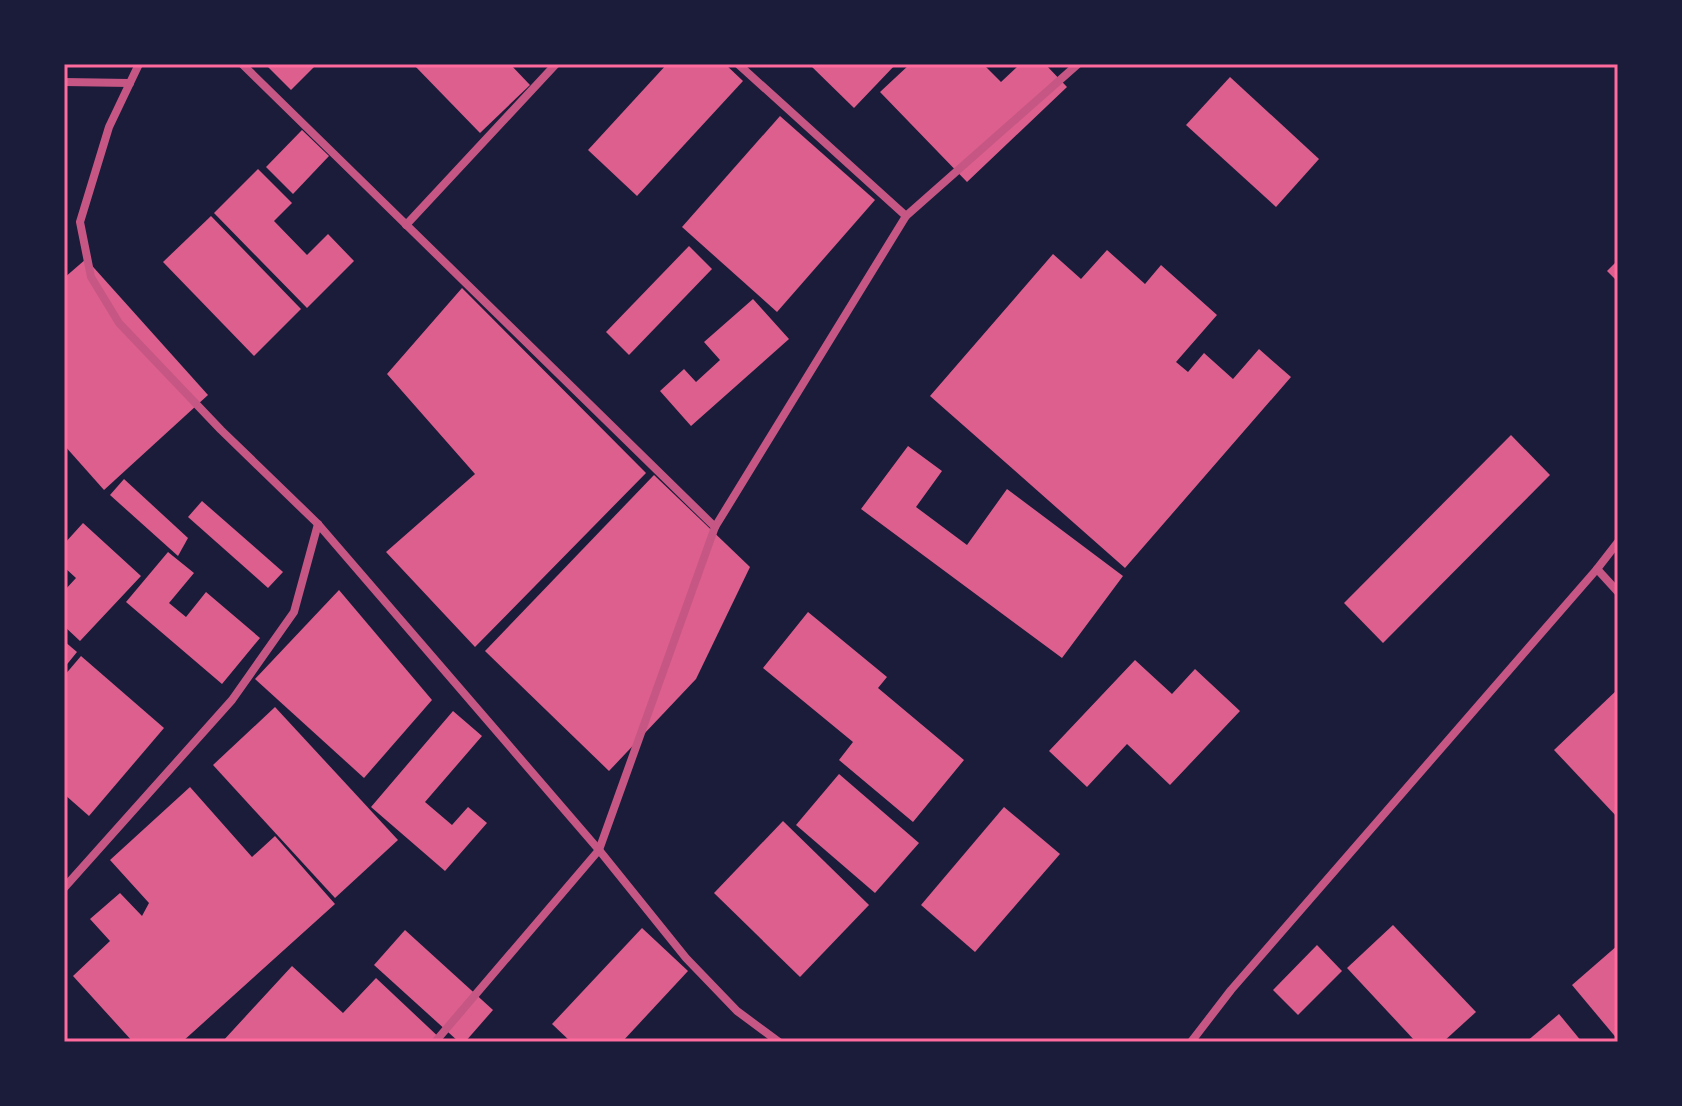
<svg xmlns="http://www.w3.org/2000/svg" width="1682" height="1106" font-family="Barlow,sans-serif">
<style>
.building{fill:#dd5f8e}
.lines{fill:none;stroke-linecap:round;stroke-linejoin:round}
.minor{stroke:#c65784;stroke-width:8}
.neatline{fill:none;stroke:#ff6b9d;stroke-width:3}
</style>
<rect width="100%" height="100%" fill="#1b1b3a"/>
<!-- building -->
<g class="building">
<path d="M265 64H317L291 90Z"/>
<path d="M413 64H510L530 85 480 133Z"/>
<path d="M667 64H725L743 81 637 196 588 150Z"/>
<path d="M809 64H896L854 108Z"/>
<path d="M910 64H983L1001 82 1020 64H1045L1067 87 967 182 880 92Z"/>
<path d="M1230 77 1319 159 1276 207 1186 125Z"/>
<path d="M780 116 875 200 777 312 682 227Z"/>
<path d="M302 130 329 156 293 194 266 167Z"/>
<path d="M258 169 292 203 274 221 307 255 328 234 354 261 307 308 214 213Z"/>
<path d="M211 216 301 309 254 356 163 262Z"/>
<path d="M689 246 712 269 629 355 606 332Z"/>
<path d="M1107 250 1145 284 1161 265 1217 315 1176 362 1188 372 1204 353 1233 379 1259 349 1291 377 1125 568 930 396 1053 254 1081 279Z"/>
<path d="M86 259 208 395 104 490 64 445V278Z"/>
<path d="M1618 260V282L1607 271Z"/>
<path d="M462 288 646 473 475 647 386 552 475 474 387 374Z"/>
<path d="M753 299 789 339 691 426 660 391 684 369 696 382 720 360 704 342Z"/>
<path d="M1511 435 1550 475 1383 643 1344 603Z"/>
<path d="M908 446 942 471 916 507 967 545 1007 489 1123 576 1062 658 861 509Z"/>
<path d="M654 475 750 567 696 679 609 771 485 651Z"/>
<path d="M124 479 188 538 178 556 110 495Z"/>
<path d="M202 501 283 572 268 588 188 517Z"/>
<path d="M83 523 141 576 80 641 64 626V591L76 578 64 567V544Z"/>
<path d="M168 552 194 573 169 603 186 617 206 592 260 638 222 684 126 602Z"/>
<path d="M339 590 432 700 364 778 255 679Z"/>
<path d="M808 612 887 677 878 688 964 760 913 822 839 760 853 742 763 668Z"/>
<path d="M64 641 77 652 64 668Z"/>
<path d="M81 656 164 728 89 816 64 794V676Z"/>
<path d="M1135 660 1172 694 1195 669 1240 711 1170 785 1127 744 1087 787 1049 751Z"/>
<path d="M1618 689V818L1554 750Z"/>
<path d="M275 707 398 840 335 898 213 765Z"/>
<path d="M453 711 482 736 425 802 452 825 468 807 487 823 445 871 371 807Z"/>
<path d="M839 774 919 843 875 893 796 825Z"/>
<path d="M190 787 252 857 275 836 335 904 182 1042H133L73 976 110 941 90 919 120 893 142 916 149 903 110 860Z"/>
<path d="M1004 807 1060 854 975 952 921 905Z"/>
<path d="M783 821 869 905 800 977 714 893Z"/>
<path d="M1393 925 1476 1012 1443 1042H1416L1347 968Z"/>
<path d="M642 928 688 971 622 1042H571L552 1024Z"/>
<path d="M405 930 493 1010 465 1042H459L374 965Z"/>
<path d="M1317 945 1342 971 1298 1015 1273 990Z"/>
<path d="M1618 945V1040L1572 985Z"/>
<path d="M292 966 343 1013 376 978 444 1042H222Z"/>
<path d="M1559 1014 1582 1042H1526Z"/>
</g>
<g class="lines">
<!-- minor -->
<g class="minor">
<path d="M139 64 109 127 80 222 91 277 119 323 221 430 318 524 599 850 686 958 737 1011 779 1042"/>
<path d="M242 64 715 527"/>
<path d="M738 64 906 216"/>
<path d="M64 82 130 83"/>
<path d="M406 225 556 64"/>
<path d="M1597 569 1618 592"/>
<path d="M64 888 232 700 294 612 318 524"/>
<path d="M435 1042 599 850 715 527 906 216 1078 64"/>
<path d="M1191 1042 1231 990 1597 569 1618 542"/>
</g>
</g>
<!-- border -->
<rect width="1682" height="1106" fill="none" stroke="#1b1b3a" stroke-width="132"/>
<rect x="66" y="66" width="1550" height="974" class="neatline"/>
</svg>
